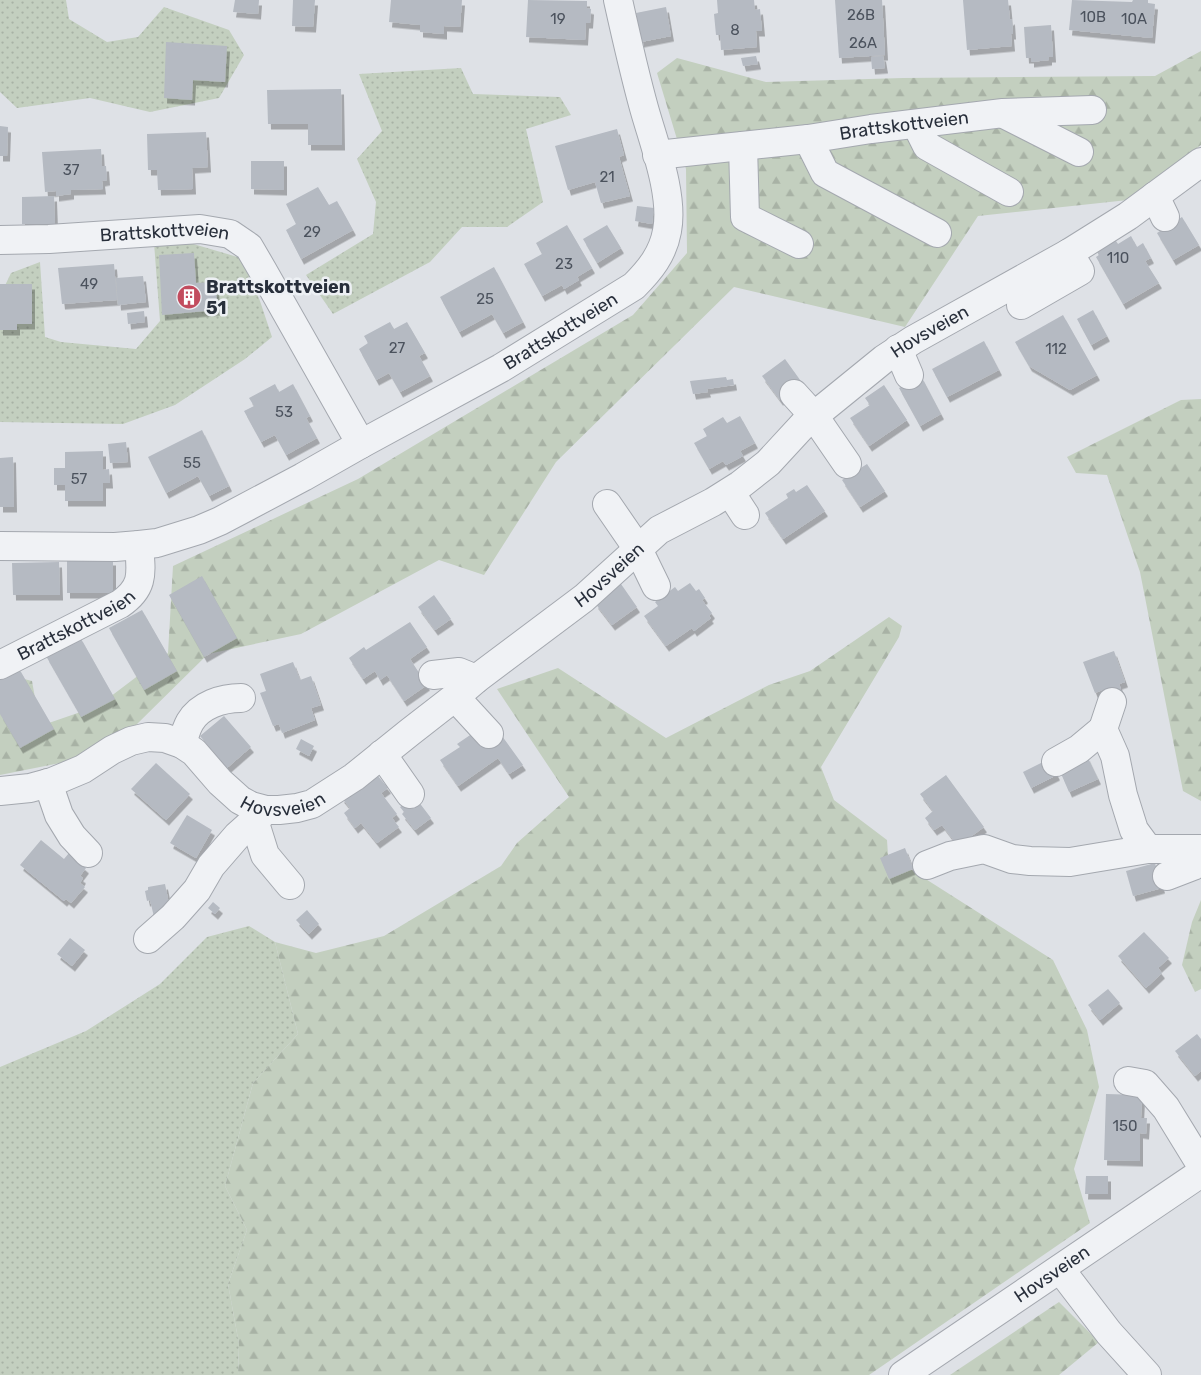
<svg xmlns="http://www.w3.org/2000/svg" width="1201" height="1375" font-family="Rubik,sans-serif">
<style>
.grass{fill:url(#grass-dots)}
.forest{fill:url(#forest-firs)}
.building{fill:#b5bac2;filter:url(#shadow)}
.lines{fill:none;stroke-linecap:round;stroke-linejoin:round}
.minor-casing{stroke:#a4a8af;stroke-width:30}
.minor{stroke:#f0f2f5;stroke-width:28}
.labels{text-anchor:middle;stroke-width:5;stroke-linejoin:round;paint-order:stroke}
.number-label{font-size:15px;fill:#4b525d}
.street-label{font-size:18px;fill:#282f3b;stroke:#edf0f4}
.poi-label{font-size:18px;font-weight:bold;fill:#282f3b;stroke:#edf0f4;text-anchor:start}
</style>
<defs>
<pattern id="grass-dots" width="8" height="8" patternUnits="userSpaceOnUse" patternTransform="scale(1.25)"><rect width="8" height="8" fill="#c3cfbf"/><path d="M2 2h.1M6 6h.1" fill="none" stroke="#a8b2a5" stroke-width="1.8" stroke-linecap="round"/></pattern>
<pattern id="forest-firs" width="22" height="20" patternUnits="userSpaceOnUse" patternTransform="scale(1.25)"><rect width="22" height="20" fill="#c3cfbf"/><path d="M5 1l3.5 6h-7zM16 11l3.5 6h-7z" fill="#a8b2a5"/></pattern>
<filter id="shadow"><feDropShadow dx="3" dy="5.5" stdDeviation="0" flood-color="#0004"/></filter>
</defs>
<rect width="100%" height="100%" fill="#dee1e6"/>
<!-- grass -->
<g class="grass">
<path d="M0 0H66L69 19 107 42 138 37 164 7 229 30 244 55 219 98 150 112 90 98 17 108 0 92Z"/>
<path d="M461 68 473 94 560 97 571 115 526 129 543 202 507 227H462L430 262 333 314 306 275 373 234 376 202 357 159 382 131 359 74Z"/>
<path d="M154 243H190L241 258 260 301 272 337 245 359 175 405 123 424 0 422V296L11 273 40 262 45 337 61 342 136 349 160 321Z"/>
<path d="M249 926 275 942 298 1034 253 1083 225 1186 247 1230 228 1284 239 1344 238 1375H0V1067L86 1031 160 984 207 937Z"/>
</g>
<!-- forest -->
<g class="forest">
<path d="M1201 51V145L1128 200 978 216 905 327 734 287 556 462 484 575 439 560 301 634 208 654 135 726 75 760 0 775V673L32 681 40 726 98 706 168 653 173 566 358 479 633 315 687 253 686 169 657 73 677 58 766 82 903 78 1155 76Z"/>
<path d="M1201 399V801L1183 791 1140 572 1107 475 1076 473 1067 457 1181 400Z"/>
<path d="M889 617 902 626 899 637 821 767 834 800 887 840 888 855 1053 960 1087 1030 1099 1087 1074 1169 1090 1223 869 1375H238L239 1344 228 1284 247 1230 225 1186 253 1083 298 1034 275 942 316 953 384 936 501 866 517 843 569 797 497 689 558 668 666 738 769 685 810 671Z"/>
<path d="M1201 900V989L1195 992 1182 965 1192 922Z"/>
<path d="M1059 1302 1099 1342 1059 1375H950Z"/>
</g>
<!-- building -->
<g class="building">
<path d="M235 0H259L258 14 233 12Z"/>
<path d="M293 0H315L313 27 292 26Z"/>
<path d="M391 0H462L460 27 444 26V34L420 32V25L389 22Z"/>
<path d="M528 0 587 1V8L591 9 590 23H586L585 40 526 37Z"/>
<path d="M717 0H754L755 10 760 9 762 31H756L757 47 721 50 720 35H716L714 14 718 13Z"/>
<path d="M835 0H882L885 55 839 58Z"/>
<path d="M963 0H1008L1010 20 1012 19 1013 34H1011L1012 46 967 50Z"/>
<path d="M1072 0 1132 2 1133 0H1148V3L1155 4 1152 38 1069 30Z"/>
<path d="M666 7 671 36 641 42 636 13Z"/>
<path d="M1051 25 1053 57H1049V60L1031 62V58H1026L1024 27Z"/>
<path d="M166 42 227 46 225 82 193 80 192 100 164 98Z"/>
<path d="M756 56 758 64 743 66 741 58Z"/>
<path d="M883 56 885 68 872 69 871 57Z"/>
<path d="M341 89 342 145H308V124H268L267 90Z"/>
<path d="M0 126 8 127 7 156H0Z"/>
<path d="M617 129 624 155 619 157 630 196 601 203 595 182 568 190 555 146Z"/>
<path d="M206 132 208 167 192 168 193 189 158 190 157 170H148L147 134Z"/>
<path d="M101 149 102 166H106L107 180 102 181 103 189 71 190V194L56 196V191L45 192 42 152Z"/>
<path d="M251 161H284V190L251 189Z"/>
<path d="M318 187 329 205 337 201 353 230 301 259 286 230 296 224 286 204Z"/>
<path d="M54 196 55 224H22V197Z"/>
<path d="M637 206 654 208 652 224 635 221Z"/>
<path d="M1182 217 1199 245 1173 260 1157 233Z"/>
<path d="M567 225 592 268 577 277 579 280 564 289 562 285 542 296 524 264 542 254 536 243Z"/>
<path d="M607 225 621 248 597 263 583 239Z"/>
<path d="M1131 236 1137 247 1143 243 1151 258 1145 261 1159 283 1123 304 1096 257 1099 255 1095 249 1114 238 1118 244Z"/>
<path d="M194 253 196 283 216 282 217 310 162 315 159 255Z"/>
<path d="M114 264 117 300 62 304 58 268Z"/>
<path d="M494 267 523 322 503 333 492 314 459 332 440 297Z"/>
<path d="M143 276 146 302 118 305 116 278Z"/>
<path d="M0 284H32V324H17V330H0Z"/>
<path d="M1093 310 1107 336 1091 345 1077 319Z"/>
<path d="M144 311 145 322 128 324 127 313Z"/>
<path d="M1063 315 1097 375 1070 390 1029 366 1015 342Z"/>
<path d="M390 322 394 329 407 322 425 353 419 356 430 376 400 392 389 373 376 380 359 349 368 343 364 336Z"/>
<path d="M984 341 999 370 947 397 932 369Z"/>
<path d="M785 359 803 384 780 400 762 376Z"/>
<path d="M921 376 941 414 920 426 899 388Z"/>
<path d="M726 377 727 380 733 379 734 385 707 389 708 392 693 394 690 381Z"/>
<path d="M275 384 279 392 293 384 310 416 306 418 317 438 286 455 275 435 261 442 244 411 254 406 249 398Z"/>
<path d="M884 385 907 420 869 446 850 418 870 405 865 398Z"/>
<path d="M740 416 755 443 740 451 743 456 726 465 723 461 709 469 694 443 707 436 703 429 723 417 727 423Z"/>
<path d="M202 430 229 486 209 496 198 476 166 493 148 457Z"/>
<path d="M126 442 128 462 110 463 108 444Z"/>
<path d="M103 451V470L109 469 110 483H103V501H65V485H54V468H65V452Z"/>
<path d="M13 457 14 507H0V458Z"/>
<path d="M867 464 885 491 860 507 842 480Z"/>
<path d="M807 485 825 511 783 539 765 513 788 498 786 494 794 489 796 492Z"/>
<rect x="67" y="560" width="46" height="33"/>
<path d="M59 562 60 595H13L12 563Z"/>
<path d="M202 576 237 638 204 657 169 595Z"/>
<path d="M690 583 696 591 699 589 705 598 702 600 712 613 709 616 711 618 694 631 692 628 666 646 644 616 658 606 655 602 675 587 678 591Z"/>
<path d="M621 584 637 607 612 625 595 603Z"/>
<path d="M434 595 451 619 435 630 418 607Z"/>
<path d="M142 610 177 671 144 690 109 628Z"/>
<path d="M410 622 427 647 410 659 427 685 404 701 387 675 380 680 375 671 363 679 349 658 364 647 366 650Z"/>
<path d="M80 637 115 699 81 717 46 656Z"/>
<path d="M1114 651 1125 682 1119 684 1121 689 1110 692 1108 688 1095 693 1083 662Z"/>
<path d="M293 662 300 680 311 676 321 705 311 708 315 720 282 733 279 724 273 726 260 693 266 691 260 674Z"/>
<path d="M18 667 54 729 20 748 0 714V678Z"/>
<path d="M224 716 251 747 227 768 200 736Z"/>
<path d="M479 729 502 736 523 765 509 774 498 758 458 786 440 760 460 747 457 744Z"/>
<path d="M301 739 314 746 309 756 296 749Z"/>
<path d="M1087 756 1098 779 1069 792 1059 769Z"/>
<path d="M1049 759 1057 775 1031 788 1023 772Z"/>
<path d="M156 763 190 794 166 820 131 789Z"/>
<path d="M946 775 984 827 958 846 942 825 934 830 925 818 933 811 920 794Z"/>
<path d="M368 776 372 781 378 776 388 788 381 793 397 814 392 818 399 827 377 843 361 823 355 828 344 813 350 808 341 797Z"/>
<path d="M415 797 431 818 415 830 402 814 404 812 400 807Z"/>
<path d="M187 815 212 830 196 858 170 843Z"/>
<path d="M41 840 64 859 69 853 86 868 80 876 83 878 80 883 85 887 71 903 66 899 64 901 20 865Z"/>
<path d="M905 848 913 869 889 879 880 858Z"/>
<path d="M1155 863 1162 888 1133 896 1126 871Z"/>
<path d="M165 884 171 914 154 917 150 900 147 901 145 891 148 890V887Z"/>
<path d="M213 902 220 908 215 914 208 908Z"/>
<path d="M307 910 319 924 309 934 296 920Z"/>
<path d="M1144 932 1169 958 1158 968 1162 973 1146 988 1118 956Z"/>
<path d="M70 938 85 950 72 966 57 954Z"/>
<path d="M1108 989 1120 1003 1100 1020 1088 1005Z"/>
<path d="M1197 1034 1201 1039V1071L1195 1076 1175 1051Z"/>
<path d="M1106 1094 1142 1095 1141 1118H1147L1146 1134 1140 1133V1161L1104 1160Z"/>
<path d="M1086 1176H1108V1194H1085Z"/>
</g>
<g class="lines">
<defs>
<g id="minor">
<path d="M1006 115 1079 152"/>
<path d="M916 124 927 146 1009 192"/>
<path d="M808 139 825 173 937 233"/>
<path d="M743 146 745 217 799 244"/>
<path id="s1" d="M657 155 808 139 871 129 1003 113 1092 110"/>
<path d="M1155 196 1165 217"/>
<path id="s2" d="M0 240 49 239 200 229 230 234 249 247 263 271 361 444"/>
<path d="M1021 305 1080 271 1069 253"/>
<path d="M898 349 909 375"/>
<path d="M794 394 814 416 847 464"/>
<path d="M730 492 745 515"/>
<path d="M607 504 638 549 656 586"/>
<path id="s3" d="M0 546 115 547 139 545 157 543 199 530 220 521 303 477 361 444 501 368 634 286C650 270 663 254 667 231 674 195 654 144 644 108 634 72 626 36 618 0"/>
<path id="s4" d="M0 665 120 604C145 587 141 572 139 545"/>
<path d="M433 675 459 672 476 679"/>
<path d="M455 697 489 734"/>
<path d="M1112 702 1103 729 1115 756 1123 795 1134 830 1148 849"/>
<path d="M182 744C184 737 186 729 190 722 200 705 222 698 241 698"/>
<path d="M382 754 410 794"/>
<path d="M1056 762 1079 749 1103 729"/>
<path d="M48 783 59 815 72 836 88 853"/>
<path id="s5" d="M0 791 30 788 52 782 83 769 112 750 131 741 148 737 165 738 182 744 194 752 220 782 240 800 251 806 266 810H279L297 808 312 804 354 777 410 732 455 697 476 679 584 598 659 530 713 502 740 485 768 463 804 424 884 359 913 340 1069 253 1128 216 1201 162"/>
<path d="M254 820 265 855 290 885"/>
<path d="M927 865 950 856 984 849 1012 859 1030 861 1070 862 1148 849H1201"/>
<path d="M1167 876 1193 866 1201 860"/>
<path d="M148 939 173 917 197 890 211 866 237 836 266 810"/>
<path d="M1128 1081 1145 1084 1166 1108 1201 1165"/>
<path d="M1060 1269 1109 1333 1147 1375"/>
<path id="s6" d="M903 1375 1201 1173"/>
</g>
</defs>
<!-- minor casing -->
<use href="#minor" class="minor-casing"/>
<!-- minor -->
<use href="#minor" class="minor"/>
</g>
<!-- icons -->
<defs>
<symbol id="building-disc" viewBox="-11 -11 22 22"><circle r="9.5" fill="#c24c5e" stroke="#edf0f4"/><path d="M-4-6H4V6H1V3H-1V6H-4ZM-2.5-4.3h1.7v1.8h-1.7ZM.8-4.3h1.7v1.8H.8ZM-2.5-1h1.7V.8h-1.7ZM.8-1h1.7V.8H.8Z" fill="#fff"/></symbol>
</defs>
<g fill-rule="evenodd">
<use href="#building-disc" x="175" y="283" width="28" height="28"/>
</g>
<g class="labels">
<!-- number labels -->
<g class="number-label">
<text x="861" y="20">26B</text>
<text x="1093" y="22">10B</text>
<text x="558" y="24">19</text>
<text x="1134" y="24">10A</text>
<text x="735" y="35">8</text>
<text x="863" y="48">26A</text>
<text x="71" y="175">37</text>
<text x="607" y="182">21</text>
<text x="312" y="237">29</text>
<text x="1118" y="263">110</text>
<text x="564" y="269">23</text>
<text x="89" y="289">49</text>
<text x="485" y="304">25</text>
<text x="397" y="353">27</text>
<text x="1056" y="354">112</text>
<text x="284" y="417">53</text>
<text x="192" y="468">55</text>
<text x="79" y="484">57</text>
<text x="1125" y="1131">150</text>
</g>
<!-- street labels -->
<g class="street-label">
<text dy="6" stroke="none"><textPath href="#s1" startOffset="249">Brattskottveien</textPath></text>
<text dy="6" stroke="none"><textPath href="#s2" startOffset="165">Brattskottveien</textPath></text>
<text dy="6" stroke="none"><textPath href="#s3" startOffset="614">Brattskottveien</textPath></text>
<text dy="6" stroke="none"><textPath href="#s5" startOffset="1131">Hovsveien</textPath></text>
<text dy="6" stroke="none"><textPath href="#s5" startOffset="726">Hovsveien</textPath></text>
<text dy="6" stroke="none"><textPath href="#s4" startOffset="86">Brattskottveien</textPath></text>
<text dy="6" stroke="none"><textPath href="#s5" startOffset="321">Hovsveien</textPath></text>
<text dy="6" stroke="none"><textPath href="#s6" startOffset="180">Hovsveien</textPath></text>
</g>
<!-- poi labels -->
<g class="poi-label">
<text x="206" y="293">Brattskottveien<tspan x="206" dy="21">51</tspan></text>
</g>
</g>
</svg>
